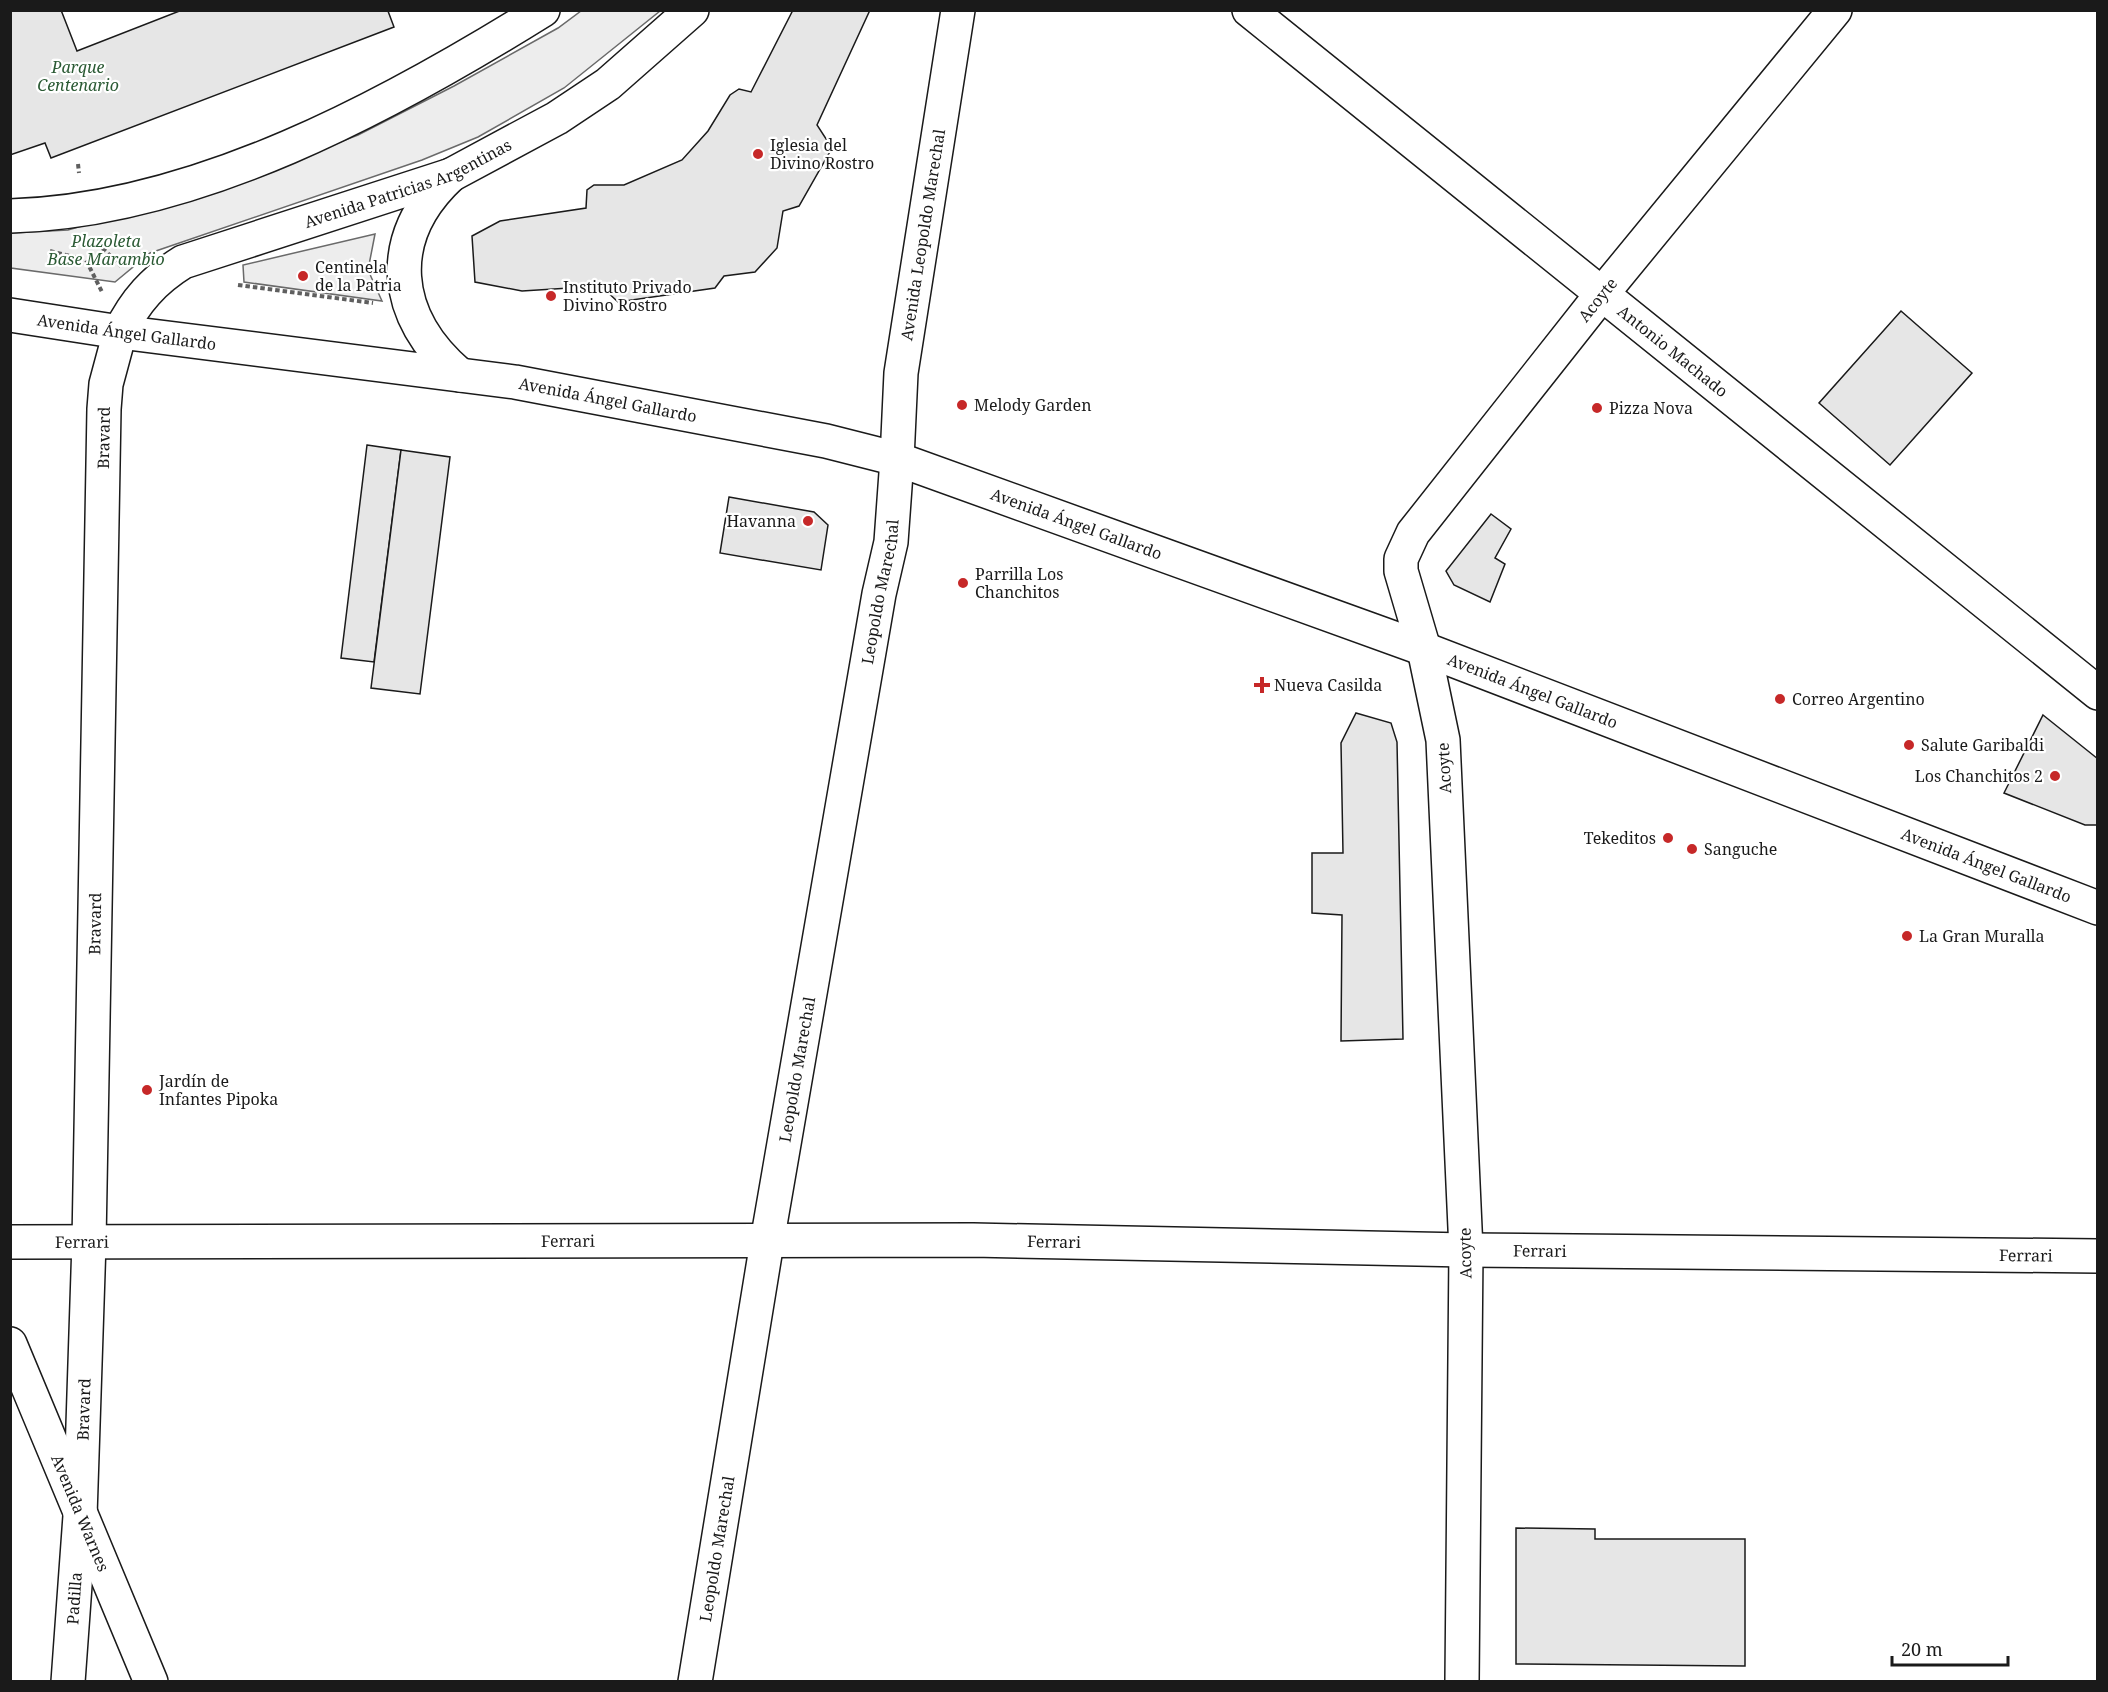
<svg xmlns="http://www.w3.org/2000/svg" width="2108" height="1692" font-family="'Noto Serif',serif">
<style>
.built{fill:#ededed;stroke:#6a6a6a;stroke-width:1.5}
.building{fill:#e6e6e6;stroke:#1a1a1a;stroke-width:1.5}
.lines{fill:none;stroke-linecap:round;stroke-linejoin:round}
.minor-casing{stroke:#1a1a1a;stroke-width:36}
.major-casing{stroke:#1a1a1a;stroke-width:36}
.path{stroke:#5f5f5f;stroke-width:4;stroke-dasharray:4.5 3;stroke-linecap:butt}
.minor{stroke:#fff;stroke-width:33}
.major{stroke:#fff;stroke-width:33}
.poi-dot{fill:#c62828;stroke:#fff;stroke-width:2}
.labels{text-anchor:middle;stroke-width:4.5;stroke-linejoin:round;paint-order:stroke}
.park-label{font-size:16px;font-style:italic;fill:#2b5a34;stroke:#fff}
.poi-label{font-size:16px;fill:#1a1a1a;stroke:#fff;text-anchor:start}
.street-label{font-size:16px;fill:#1a1a1a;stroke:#fff}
</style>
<rect width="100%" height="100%" fill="#fff"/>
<!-- built -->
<g class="built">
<path d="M581 11H660L564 88 478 137 422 160 150 253 115 282 11 268V233L68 230 238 181 358 135 454 86 558 28Z"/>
<path d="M375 234 368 270 382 301 244 282 243 265Z"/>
</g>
<!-- building -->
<g class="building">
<path d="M10 10H61L77 51 182 10H390L388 11 394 27 51 158 45 143 10 155Z"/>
<path d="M793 10H870L817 125 832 148 799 206 783 211 777 248 755 272 724 276 715 288 618 302 601 286 522 291 475 282 472 236 500 221 586 208 587 190 594 185H624L682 160 708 131 730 95 739 89 751 92Z"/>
<path d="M1901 311 1972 373 1890 465 1819 403Z"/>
<path d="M367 445 401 450 374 662 341 658Z"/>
<path d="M401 450 450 457 420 694 371 688Z"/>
<path d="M729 497 814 512 828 525 821 570 720 553Z"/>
<path d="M1491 514 1511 529 1495 558 1505 564 1490 602 1454 585 1446 571Z"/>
<path d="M1356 713 1391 723 1397 742 1403 1039 1341 1041 1342 915 1312 913V853H1343L1341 743Z"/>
<path d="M2043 715 2098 759 2097 825H2085L2004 793Z"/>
<path d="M1516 1528 1595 1529V1539H1745V1666L1516 1664Z"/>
</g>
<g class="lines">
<defs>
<g id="minor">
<path id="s1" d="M1249 10 2098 693"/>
<path id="s2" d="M10 1242 973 1240 1466 1250 2098 1256"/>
<path id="s3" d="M68 1682 80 1516 89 1242 104 409 106 384 120 332"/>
<path id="s4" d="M695 1682 767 1242 879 594 891 542 897 459"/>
<path id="s5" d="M1462 1682 1466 1250 1443 740 1424 649 1401 571V559L1413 533 1601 295 1835 10"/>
</g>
<g id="major">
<path d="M451 175C383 238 392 317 460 375"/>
<path d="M10 216C196 211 389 106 543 10"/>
<path id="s6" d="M10 315 120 332 515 382 826 441 897 459 1424 649 2098 908"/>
<path id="s7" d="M120 332C135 301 154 280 183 262L451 175 557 118 608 84 692 10"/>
<path id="s8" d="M897 459 901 373 958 10"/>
<path id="s9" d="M10 1344 151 1682"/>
</g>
</defs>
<!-- minor casing -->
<use href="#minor" class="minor-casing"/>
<!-- major casing -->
<use href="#major" class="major-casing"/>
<!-- path -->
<g class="path">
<path d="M78 164 79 173"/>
<path d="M97 243 121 266"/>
<path d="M50 251 86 260 102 292"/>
<path d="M238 285 373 303"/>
</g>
<!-- minor -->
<use href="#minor" class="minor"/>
<!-- major -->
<use href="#major" class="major"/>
</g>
<!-- markers -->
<g class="poi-dot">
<circle cx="758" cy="154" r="6"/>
<circle cx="303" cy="276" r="6"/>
<circle cx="551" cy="296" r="6"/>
<circle cx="962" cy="405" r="6"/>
<circle cx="1597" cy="408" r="6"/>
<circle cx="808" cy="521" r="6"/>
<circle cx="963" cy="583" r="6"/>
<path d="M1259 676h6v6h6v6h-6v6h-6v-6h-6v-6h6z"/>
<circle cx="1780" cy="699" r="6"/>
<circle cx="1909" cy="745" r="6"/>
<circle cx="2055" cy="776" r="6"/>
<circle cx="1668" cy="838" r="6"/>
<circle cx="1692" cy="849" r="6"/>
<circle cx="1907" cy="936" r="6"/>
<circle cx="147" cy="1090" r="6"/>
</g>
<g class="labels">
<!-- park labels -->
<g class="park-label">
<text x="78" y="73">Parque<tspan x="78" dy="18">Centenario</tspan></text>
<text x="106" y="247">Plazoleta<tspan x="106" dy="18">Base Marambio</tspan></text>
</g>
<!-- poi labels -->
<g class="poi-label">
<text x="770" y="151">Iglesia del<tspan x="770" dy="18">Divino Rostro</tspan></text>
<text x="315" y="273">Centinela<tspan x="315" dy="18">de la Patria</tspan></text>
<text x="563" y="293">Instituto Privado<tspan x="563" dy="18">Divino Rostro</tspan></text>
<text x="974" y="411">Melody Garden</text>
<text x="1609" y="414">Pizza Nova</text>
<text x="796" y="527" text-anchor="end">Havanna</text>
<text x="975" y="580">Parrilla Los<tspan x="975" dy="18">Chanchitos</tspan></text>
<text x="1274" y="691">Nueva Casilda</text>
<text x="1792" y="705">Correo Argentino</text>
<text x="1921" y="751">Salute Garibaldi</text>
<text x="2043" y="782" text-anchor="end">Los Chanchitos 2</text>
<text x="1656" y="844" text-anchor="end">Tekeditos</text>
<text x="1704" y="855">Sanguche</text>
<text x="1919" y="942">La Gran Muralla</text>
<text x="159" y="1087">Jardín de<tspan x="159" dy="18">Infantes Pipoka</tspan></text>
</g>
<!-- street labels -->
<g class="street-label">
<text dy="6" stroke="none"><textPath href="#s7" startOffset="334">Avenida Patricias Argentinas</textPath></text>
<text dy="6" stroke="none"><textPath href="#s8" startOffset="226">Avenida Leopoldo Marechal</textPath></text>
<text dy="6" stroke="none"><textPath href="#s5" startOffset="1455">Acoyte</textPath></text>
<text dy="6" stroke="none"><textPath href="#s6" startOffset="118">Avenida Ángel Gallardo</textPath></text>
<text dy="6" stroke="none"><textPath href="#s1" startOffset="544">Antonio Machado</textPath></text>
<text dy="6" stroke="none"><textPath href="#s6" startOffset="604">Avenida Ángel Gallardo</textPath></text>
<text dy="6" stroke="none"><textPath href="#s3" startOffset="1245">Bravard</textPath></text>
<text dy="6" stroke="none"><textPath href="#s6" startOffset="1090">Avenida Ángel Gallardo</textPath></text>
<text dy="6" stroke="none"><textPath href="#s4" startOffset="1106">Leopoldo Marechal</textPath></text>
<text dy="6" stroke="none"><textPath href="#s6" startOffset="1576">Avenida Ángel Gallardo</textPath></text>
<text transform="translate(1444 768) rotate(-93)" y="6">Acoyte</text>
<text dy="6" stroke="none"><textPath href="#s6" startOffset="2062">Avenida Ángel Gallardo</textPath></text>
<text dy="6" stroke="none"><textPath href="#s3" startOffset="759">Bravard</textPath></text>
<text dy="6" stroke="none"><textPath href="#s4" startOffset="621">Leopoldo Marechal</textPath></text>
<text dy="6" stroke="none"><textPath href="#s2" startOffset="72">Ferrari</textPath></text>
<text dy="6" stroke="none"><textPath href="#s2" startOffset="558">Ferrari</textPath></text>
<text dy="6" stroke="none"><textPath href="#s2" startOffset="1044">Ferrari</textPath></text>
<text dy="6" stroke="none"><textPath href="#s2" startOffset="1530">Ferrari</textPath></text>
<text transform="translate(1465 1253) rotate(-91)" y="6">Acoyte</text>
<text dy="6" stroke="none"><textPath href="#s2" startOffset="2016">Ferrari</textPath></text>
<text dy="6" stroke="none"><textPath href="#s3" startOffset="273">Bravard</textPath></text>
<text dy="6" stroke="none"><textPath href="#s9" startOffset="183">Avenida Warnes</textPath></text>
<text dy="6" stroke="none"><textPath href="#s4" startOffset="135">Leopoldo Marechal</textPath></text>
<text dy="6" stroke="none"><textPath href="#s3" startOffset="84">Padilla</textPath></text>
</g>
</g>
<!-- border -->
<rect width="2108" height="1692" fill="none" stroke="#1a1a1a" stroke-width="24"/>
<!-- scale -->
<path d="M1892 1656v9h116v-9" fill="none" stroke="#1a1a1a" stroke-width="3"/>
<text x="1901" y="1656" font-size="18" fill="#1a1a1a" stroke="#ffffff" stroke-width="4.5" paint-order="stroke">20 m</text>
</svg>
